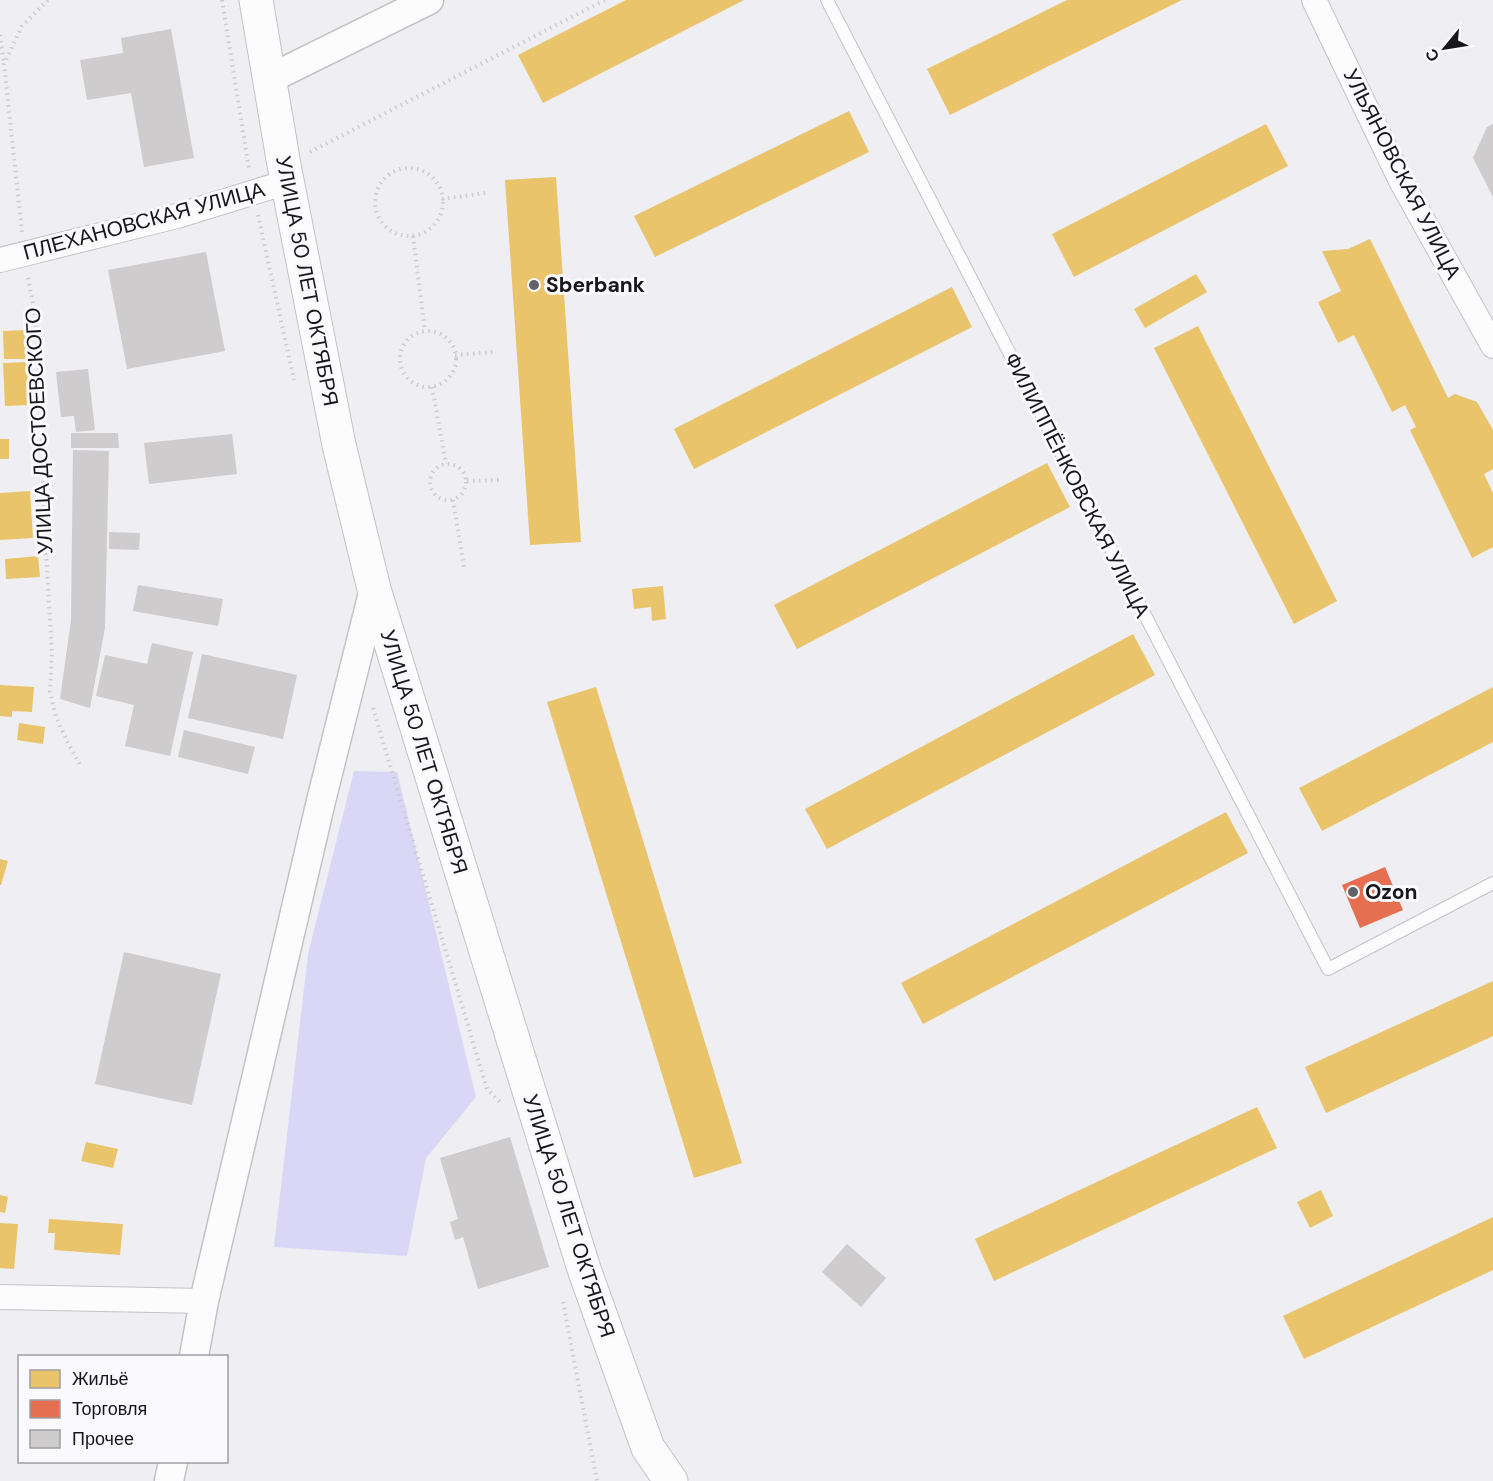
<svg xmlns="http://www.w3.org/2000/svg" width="1493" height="1481" font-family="'DM Sans',sans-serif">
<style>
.green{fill:#dad6f5}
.homes{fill:#e9c46a}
.shops{fill:#e76f51}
.building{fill:#cecccd}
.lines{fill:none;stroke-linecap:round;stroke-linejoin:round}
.service-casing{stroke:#c3c3c7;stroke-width:14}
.minor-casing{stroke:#c3c3c7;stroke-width:26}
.tertiary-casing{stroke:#c3c3c7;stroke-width:31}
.secondary-casing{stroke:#c3c3c7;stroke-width:35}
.path{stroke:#ccccce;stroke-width:4;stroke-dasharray:1.5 4.5;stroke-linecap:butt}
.service{stroke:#fcfcfd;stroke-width:12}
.minor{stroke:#fcfcfd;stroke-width:24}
.tertiary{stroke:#fcfcfd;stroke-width:28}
.secondary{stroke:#fcfcfd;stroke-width:33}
.poi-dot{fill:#626266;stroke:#faf9fe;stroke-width:2}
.labels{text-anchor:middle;stroke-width:6;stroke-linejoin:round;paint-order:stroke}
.street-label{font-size:21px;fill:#17171a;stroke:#faf9fe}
.poi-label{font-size:21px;font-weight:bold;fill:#17171a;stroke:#faf9fe;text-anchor:start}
</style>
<rect width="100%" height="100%" fill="#eeeef3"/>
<!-- green -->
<path class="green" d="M354 771 397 772 476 1097 426 1158 407 1256 274 1247 308 954Z"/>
<!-- homes -->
<g class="homes">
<path d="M626 0H744L543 103 518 55Z"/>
<path d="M1067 0H1182L950 115 927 69Z"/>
<path d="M849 111 869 152 655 257 634 216Z"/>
<path d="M1266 124 1288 166 1074 277 1052 234Z"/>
<path d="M556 177 581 542 530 545 505 180Z"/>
<path d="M1370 239 1448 398 1455 394 1477 402 1493 430V469L1484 474 1493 493V547L1472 558 1410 430 1416 427 1405 405 1392 412 1354 335 1338 343 1318 302 1341 291 1322 251 1348 249Z"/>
<path d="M1196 274 1207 292 1145 328 1134 309Z"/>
<path d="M952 287 972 327 694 469 674 429Z"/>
<path d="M1198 326 1337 601 1294 624 1154 348Z"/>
<path d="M25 330 26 359H4L3 331Z"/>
<path d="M27 362 29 405 5 406 3 363Z"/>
<rect x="0" y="439" width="9" height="20"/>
<path d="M1047 463 1070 507 797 649 774 605Z"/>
<path d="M30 491 33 538 0 540V493Z"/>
<path d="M38 556 40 577 6 579 5 559Z"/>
<path d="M663 586 666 619 652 621 651 607 634 609 632 589Z"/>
<path d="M1133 634 1155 675 827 849 805 809Z"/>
<path d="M0 685 34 687 32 712 12 711V717L0 716Z"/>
<path d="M596 687 742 1163 694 1178 547 702Z"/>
<path d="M1493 687V742L1322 831 1299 788Z"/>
<path d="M19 723 45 727 43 744 17 740Z"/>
<path d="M1226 812 1248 853 923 1024 901 983Z"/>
<path d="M0 859 8 861 1 885H0Z"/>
<path d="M1493 981V1036L1326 1113 1305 1067Z"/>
<path d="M1257 1107 1277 1148 994 1281 975 1239Z"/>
<path d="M86 1142 118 1149 113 1168 81 1161Z"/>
<path d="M1321 1190 1333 1216 1310 1228 1297 1202Z"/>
<path d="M0 1195 8 1197 5 1213 0 1212Z"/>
<path d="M1493 1217V1270L1304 1359 1283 1316Z"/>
<path d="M49 1219 123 1224 120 1255 54 1250 55 1233H48Z"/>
<path d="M0 1223 18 1224 14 1269 0 1268Z"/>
</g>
<!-- shops -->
<path class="shops" d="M1385 867 1403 910 1360 928 1342 885Z"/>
<!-- building -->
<g class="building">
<path d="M171 29 194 158 144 167 131 93 87 100 80 60 123 53 121 38Z"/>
<path d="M1493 124V197L1473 158 1487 127Z"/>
<path d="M206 252 225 351 127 369 108 270Z"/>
<path d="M88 369 95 430 76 432 74 416 61 417 56 372Z"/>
<path d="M71 433H118L119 448H71Z"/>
<path d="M232 434 237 474 149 484 144 443Z"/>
<path d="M73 450 109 451 105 628 90 708 60 699 71 620Z"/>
<path d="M109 532 140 533 139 550 109 549Z"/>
<path d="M138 585 223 599 218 626 133 611Z"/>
<path d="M152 643 193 652 170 756 125 746 134 705 96 696 105 655 147 664Z"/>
<path d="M202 654 297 675 283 739 188 718Z"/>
<path d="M184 730 255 747 248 774 178 757Z"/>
<path d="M124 952 221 974 192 1105 95 1084Z"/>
<path d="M510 1137 549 1267 478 1289 463 1237 455 1240 450 1222 458 1219 440 1158Z"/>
<path d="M847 1244 886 1278 861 1307 822 1272Z"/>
</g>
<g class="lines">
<defs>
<path id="service" d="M827 0 1328 969 1493 883"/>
<g id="minor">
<path d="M1314 0 1401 181 1493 346"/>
<path d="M0 260 177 216 287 182"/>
<path d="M0 1297 204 1301"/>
</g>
<g id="tertiary">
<path d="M269 79 429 0"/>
<path d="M194 1356 204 1301 321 801 374 589"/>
<path d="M169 1481 173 1462"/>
</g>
<path id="secondary" d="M256 0 284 165 339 445 374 589 584 1269 648 1448 671 1481"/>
</defs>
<!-- service casing -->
<use href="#service" class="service-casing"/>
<!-- minor casing -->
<use href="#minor" class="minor-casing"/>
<!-- tertiary casing -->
<use href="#tertiary" class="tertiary-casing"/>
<!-- secondary casing -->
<use href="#secondary" class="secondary-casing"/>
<!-- path -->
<g class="path">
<path d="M222 0 249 169"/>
<path d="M0 35 4 64"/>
<path d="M310 152 605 0"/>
<circle cx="409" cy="202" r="34"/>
<path d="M442 199 485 193"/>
<path d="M258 215 294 380"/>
<path d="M22 232 4 64 22 26 48 0"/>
<path d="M413 236 425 331"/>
<path d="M28 278 34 309 41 391 44 518 52 652 50 692 56 717 68 743 80 765"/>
<circle cx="428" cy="359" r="28"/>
<path d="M455 355 495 352"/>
<path d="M432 387 446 464"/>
<circle cx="448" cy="482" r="18"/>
<path d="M467 481 501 480"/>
<path d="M453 500 464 567"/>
<path d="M373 708 487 1089 502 1104"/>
<path d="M563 1302 597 1481"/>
</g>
<!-- service -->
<use href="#service" class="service"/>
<!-- minor -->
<use href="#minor" class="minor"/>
<!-- tertiary -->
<use href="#tertiary" class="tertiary"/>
<!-- secondary -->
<use href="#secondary" class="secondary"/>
</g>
<!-- markers -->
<g class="poi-dot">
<circle cx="534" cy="285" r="6"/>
<circle cx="1353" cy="892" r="6"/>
</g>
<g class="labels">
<!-- street labels -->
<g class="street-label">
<text transform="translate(1402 174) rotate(63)" y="7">УЛЬЯНОВСКАЯ УЛИЦА</text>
<text transform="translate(144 221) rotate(-15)" y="7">ПЛЕХАНОВСКАЯ УЛИЦА</text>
<text transform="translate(307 281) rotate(79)" y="7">УЛИЦА 50 ЛЕТ ОКТЯБРЯ</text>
<text transform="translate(39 431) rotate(-93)" y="7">УЛИЦА ДОСТОЕВСКОГО</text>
<text transform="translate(1077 485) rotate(63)" y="7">ФИЛИППЁНКОВСКАЯ УЛИЦА</text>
<text transform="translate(424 752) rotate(73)" y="7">УЛИЦА 50 ЛЕТ ОКТЯБРЯ</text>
<text transform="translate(569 1216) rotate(72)" y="7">УЛИЦА 50 ЛЕТ ОКТЯБРЯ</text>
</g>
<!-- poi labels -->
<g class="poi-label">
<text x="546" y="292">Sberbank</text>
<text x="1365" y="899">Ozon</text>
</g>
</g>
<!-- legend -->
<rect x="18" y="1355" width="210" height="108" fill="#faf9fe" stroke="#9f9fa3" stroke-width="1.5"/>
<rect x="30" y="1370" width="30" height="18" fill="#e9c46a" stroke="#9f9fa3" stroke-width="1.5"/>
<text x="72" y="1385" font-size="18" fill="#17171a">Жильё</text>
<rect x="30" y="1400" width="30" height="18" fill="#e76f51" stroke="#9f9fa3" stroke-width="1.5"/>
<text x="72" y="1415" font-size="18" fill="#17171a">Торговля</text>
<rect x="30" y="1430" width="30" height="18" fill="#cecccd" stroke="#9f9fa3" stroke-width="1.5"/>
<text x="72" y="1445" font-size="18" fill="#17171a">Прочее</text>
<!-- north arrow -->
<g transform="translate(1445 48) rotate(240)" stroke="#faf9fe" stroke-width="4.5" paint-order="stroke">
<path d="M0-4.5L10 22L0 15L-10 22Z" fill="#17171a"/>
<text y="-9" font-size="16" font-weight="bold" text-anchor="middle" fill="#17171a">С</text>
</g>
</svg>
